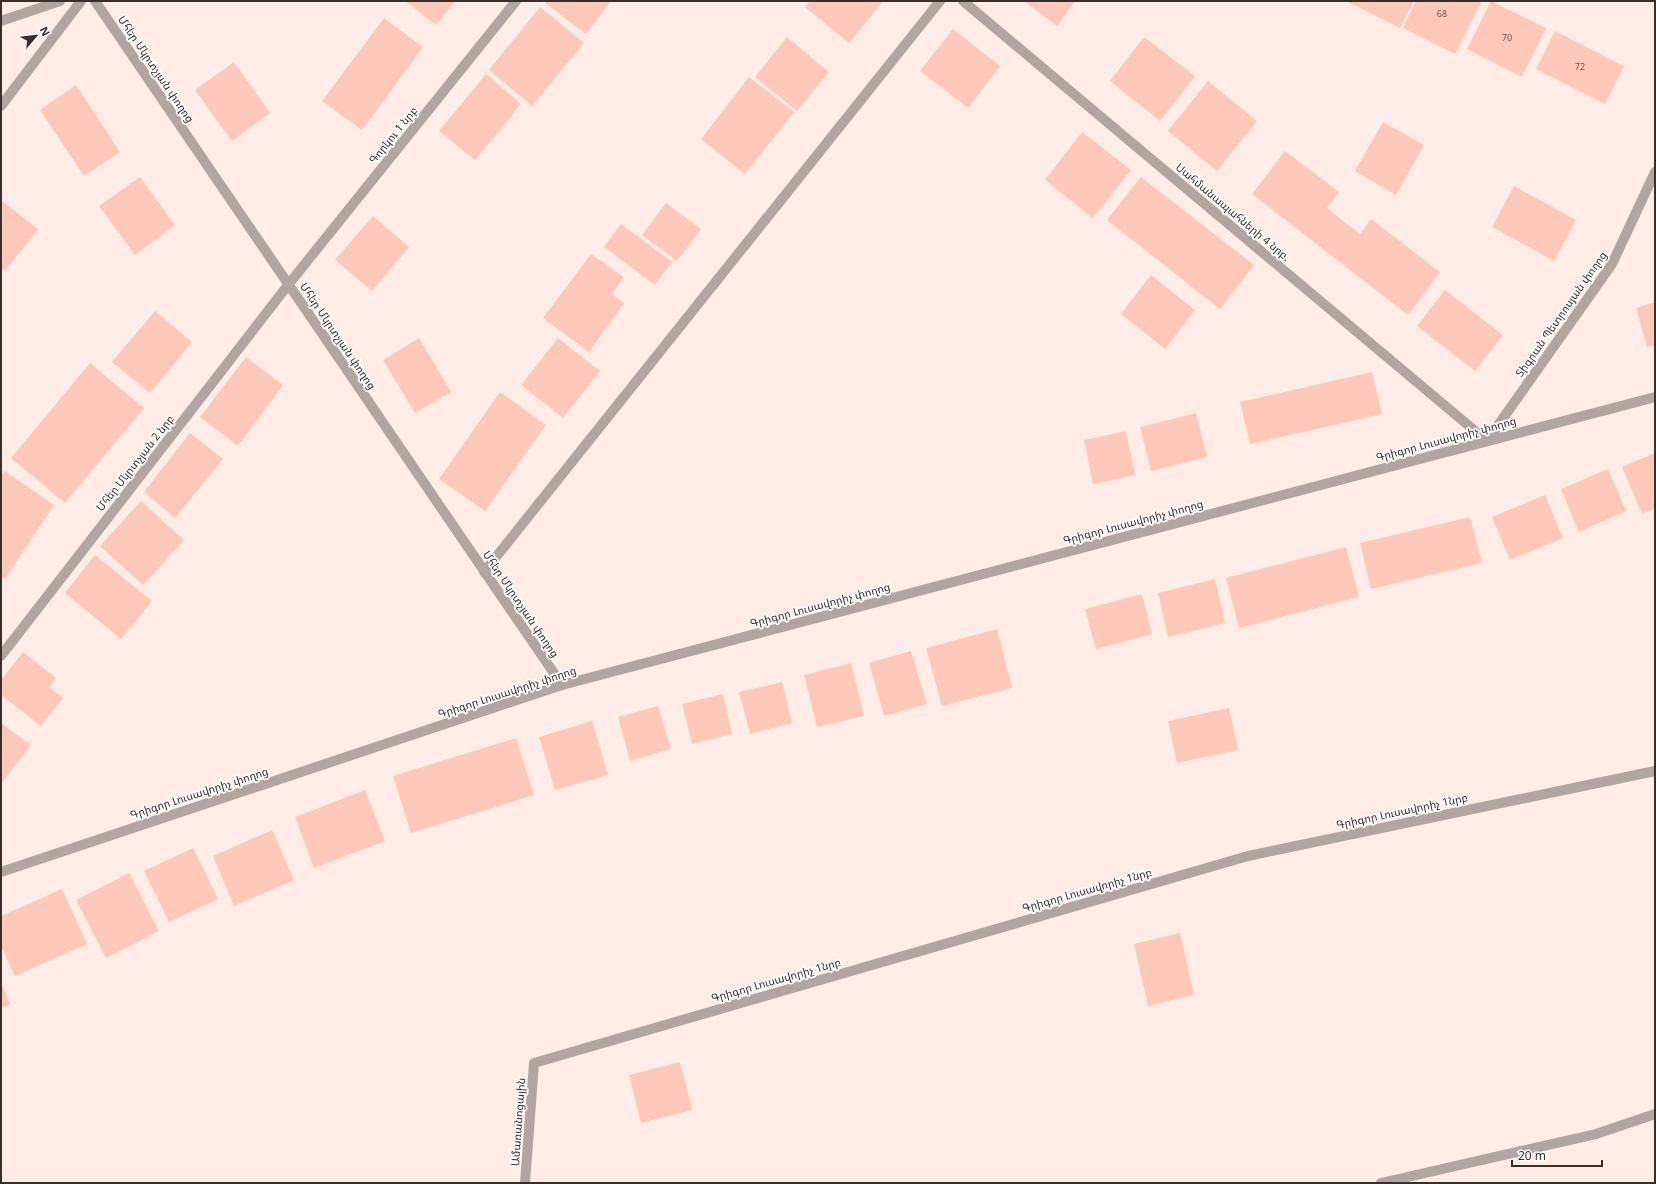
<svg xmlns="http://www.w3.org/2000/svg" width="1656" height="1184" font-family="'Noto Sans','Noto Sans Armenian',sans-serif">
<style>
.building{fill:#fdc8ba}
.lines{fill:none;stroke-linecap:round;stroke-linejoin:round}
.minor{stroke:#b2a5a1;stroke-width:10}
.labels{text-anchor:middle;stroke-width:3.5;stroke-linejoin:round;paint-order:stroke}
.number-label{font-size:9px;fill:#6b544f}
.street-label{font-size:11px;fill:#3a2e2b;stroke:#fefefe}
</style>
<rect width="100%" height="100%" fill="#ffece6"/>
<!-- building -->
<g class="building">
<path d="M405 1H455L436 25Z"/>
<path d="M547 1H611L586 34 545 3Z"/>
<path d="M810 1H883L849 43 805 7Z"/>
<path d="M1024 1H1075L1057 26Z"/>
<path d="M1346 1H1414L1400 28Z"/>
<path d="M1416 1H1482L1455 54 1403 28Z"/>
<path d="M1491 1 1546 28 1522 77 1467 49Z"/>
<path d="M540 7 584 43 532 106 489 70Z"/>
<path d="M384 18 423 47 362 130 322 101Z"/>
<path d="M953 29 1000 66 968 108 920 71Z"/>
<path d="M1555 31 1624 66 1605 104 1536 69Z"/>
<path d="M787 37 829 72 797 111 755 77Z"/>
<path d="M1144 37 1195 76 1160 121 1110 81Z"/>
<path d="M234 62 270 113 232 141 195 90Z"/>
<path d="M486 74 521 104 475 160 439 131Z"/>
<path d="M749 77 794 112 745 174 701 139Z"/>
<path d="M1208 81 1257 121 1217 171 1168 131Z"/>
<path d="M76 85 120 152 84 176 40 110Z"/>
<path d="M1383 122 1424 145 1396 195 1355 171Z"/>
<path d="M1082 132 1131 170 1093 218 1045 180Z"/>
<path d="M1285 151 1339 192 1327 208 1360 234 1371 219 1440 272 1408 315 1252 194Z"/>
<path d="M140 177 175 225 135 255 99 206Z"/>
<path d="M1141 177 1254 265 1220 309 1107 220Z"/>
<path d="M1514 186 1576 220 1554 261 1492 227Z"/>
<path d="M1 200 38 229 5 271 1 267Z"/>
<path d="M666 203 701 229 677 261 642 235Z"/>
<path d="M373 216 409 247 372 291 335 260Z"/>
<path d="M621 224 672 262 655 285 604 247Z"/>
<path d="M591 254 624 277 612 294 624 303 589 352 543 318Z"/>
<path d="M1151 275 1195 310 1165 349 1121 314Z"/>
<path d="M1445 290 1503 335 1475 371 1417 326Z"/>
<path d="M1655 302V345L1647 347 1636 308Z"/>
<path d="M155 311 192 342 150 393 112 362Z"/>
<path d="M419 338 451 392 415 413 383 360Z"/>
<path d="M558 338 600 371 563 418 521 385Z"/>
<path d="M246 357 283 385 238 446 200 417Z"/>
<path d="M90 363 144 408 65 503 11 458Z"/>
<path d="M1372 372 1382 414 1250 444 1240 402Z"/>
<path d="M500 392 546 425 485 511 439 479Z"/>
<path d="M1196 413 1207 457 1151 471 1140 427Z"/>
<path d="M1126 431 1135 475 1093 484 1084 440Z"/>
<path d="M190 433 223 459 175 518 144 492Z"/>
<path d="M1655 453V508L1642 514 1622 467Z"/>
<path d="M1608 469 1626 511 1579 532 1561 489Z"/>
<path d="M5 471 54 505 5 579 1 577V476Z"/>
<path d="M1545 495 1563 538 1510 560 1492 517Z"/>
<path d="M141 501 184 540 143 585 100 546Z"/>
<path d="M1470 517 1482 563 1371 589 1360 543Z"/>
<path d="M1346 547 1359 597 1239 628 1226 578Z"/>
<path d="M95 555 152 601 121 639 65 593Z"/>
<path d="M1215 579 1225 623 1168 637 1158 593Z"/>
<path d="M1142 594 1152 634 1096 649 1085 609Z"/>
<path d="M997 629 1012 688 942 706 926 648Z"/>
<path d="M911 651 927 704 884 716 869 663Z"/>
<path d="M23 652 56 678 49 687 63 698 41 726 1 695V680Z"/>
<path d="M851 663 864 716 817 727 804 675Z"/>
<path d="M782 682 792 723 750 734 739 692Z"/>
<path d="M723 694 732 734 692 744 682 704Z"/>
<path d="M658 706 671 749 630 761 618 717Z"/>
<path d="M1229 708 1238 750 1177 763 1168 721Z"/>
<path d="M592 721 608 775 555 790 539 737Z"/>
<path d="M1 723 31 745 1 784Z"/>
<path d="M516 738 534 795 411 833 393 776Z"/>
<path d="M365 790 385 841 314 868 295 817Z"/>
<path d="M272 830 294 880 234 906 213 856Z"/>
<path d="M193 848 218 899 169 922 144 871Z"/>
<path d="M129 873 159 931 106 958 76 900Z"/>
<path d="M62 889 87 944 15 976 1 946V916Z"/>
<path d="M1180 933 1194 995 1148 1006 1134 944Z"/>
<path d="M1 983 10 1004 1 1008Z"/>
<path d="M680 1062 692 1110 641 1123 629 1075Z"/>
</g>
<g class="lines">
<!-- minor -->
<g class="minor">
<path d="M95 1 562 685"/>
<path d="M963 1 1487 441 1612 264 1655 172"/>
<path d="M1 21 60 1"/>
<path d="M1 106 81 1"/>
<path d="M484 572 940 1"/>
<path d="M1 656 288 285 516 1"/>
<path d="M1 872 562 685 1655 397"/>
<path d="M525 1183 534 1063 1248 856 1655 771"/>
<path d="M1381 1183 1596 1134 1655 1114"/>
</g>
</g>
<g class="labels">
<!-- number labels -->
<g class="number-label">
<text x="1442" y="17">68</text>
<text x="1507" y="41">70</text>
<text x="1580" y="70">72</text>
</g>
<!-- street labels -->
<g class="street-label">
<text transform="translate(156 69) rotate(56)" y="4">Մհեր Մկրտչյան փողոց</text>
<text transform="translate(393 135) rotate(-51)" y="4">Գորկու 1 նրբ</text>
<text transform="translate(1233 212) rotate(40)" y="4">Սահմանապահների 4 նրբ.</text>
<text transform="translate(1561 314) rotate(-55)" y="4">Տիգրան Պետրոսյան փողոց</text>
<text transform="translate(338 336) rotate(56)" y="4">Մհեր Մկրտչյան փողոց</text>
<text transform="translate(1446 439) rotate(-15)" y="4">Գրիգոր Լուսավորիչ փողոց</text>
<text transform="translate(135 463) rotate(-52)" y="4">Մհեր Մկրտչյան 2 նրբ</text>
<text transform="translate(1133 522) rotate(-15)" y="4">Գրիգոր Լուսավորիչ փողոց</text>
<text transform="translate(521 604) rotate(56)" y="4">Մհեր Մկրտչյան փողոց</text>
<text transform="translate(820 605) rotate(-15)" y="4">Գրիգոր Լուսավորիչ փողոց</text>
<text transform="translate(507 692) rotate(-18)" y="4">Գրիգոր Լուսավորիչ փողոց</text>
<text transform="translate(199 793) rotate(-18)" y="4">Գրիգոր Լուսավորիչ փողոց</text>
<text transform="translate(1402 811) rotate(-12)" y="4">Գրիգոր Լուսավորիչ 1նրբ</text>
<text transform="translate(1087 890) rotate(-16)" y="4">Գրիգոր Լուսավորիչ 1նրբ</text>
<text transform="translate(776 980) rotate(-16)" y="4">Գրիգոր Լուսավորիչ 1նրբ</text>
<text transform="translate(518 1122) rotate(-86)" y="4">Ամառանոցային</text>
</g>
</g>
<!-- border -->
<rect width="1656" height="1184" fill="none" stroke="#3a2e2b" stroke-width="4"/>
<!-- north arrow -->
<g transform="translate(36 36) rotate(62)" stroke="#fefefe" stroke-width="3" paint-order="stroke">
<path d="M0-3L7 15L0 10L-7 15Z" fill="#3a2e2b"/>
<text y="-6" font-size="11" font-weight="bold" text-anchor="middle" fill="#3a2e2b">N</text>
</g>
<!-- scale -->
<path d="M1512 1160v6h90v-6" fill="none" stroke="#3a2e2b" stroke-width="2"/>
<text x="1518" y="1160" font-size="12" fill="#3a2e2b" stroke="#fefefe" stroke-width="3" paint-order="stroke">20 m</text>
</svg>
